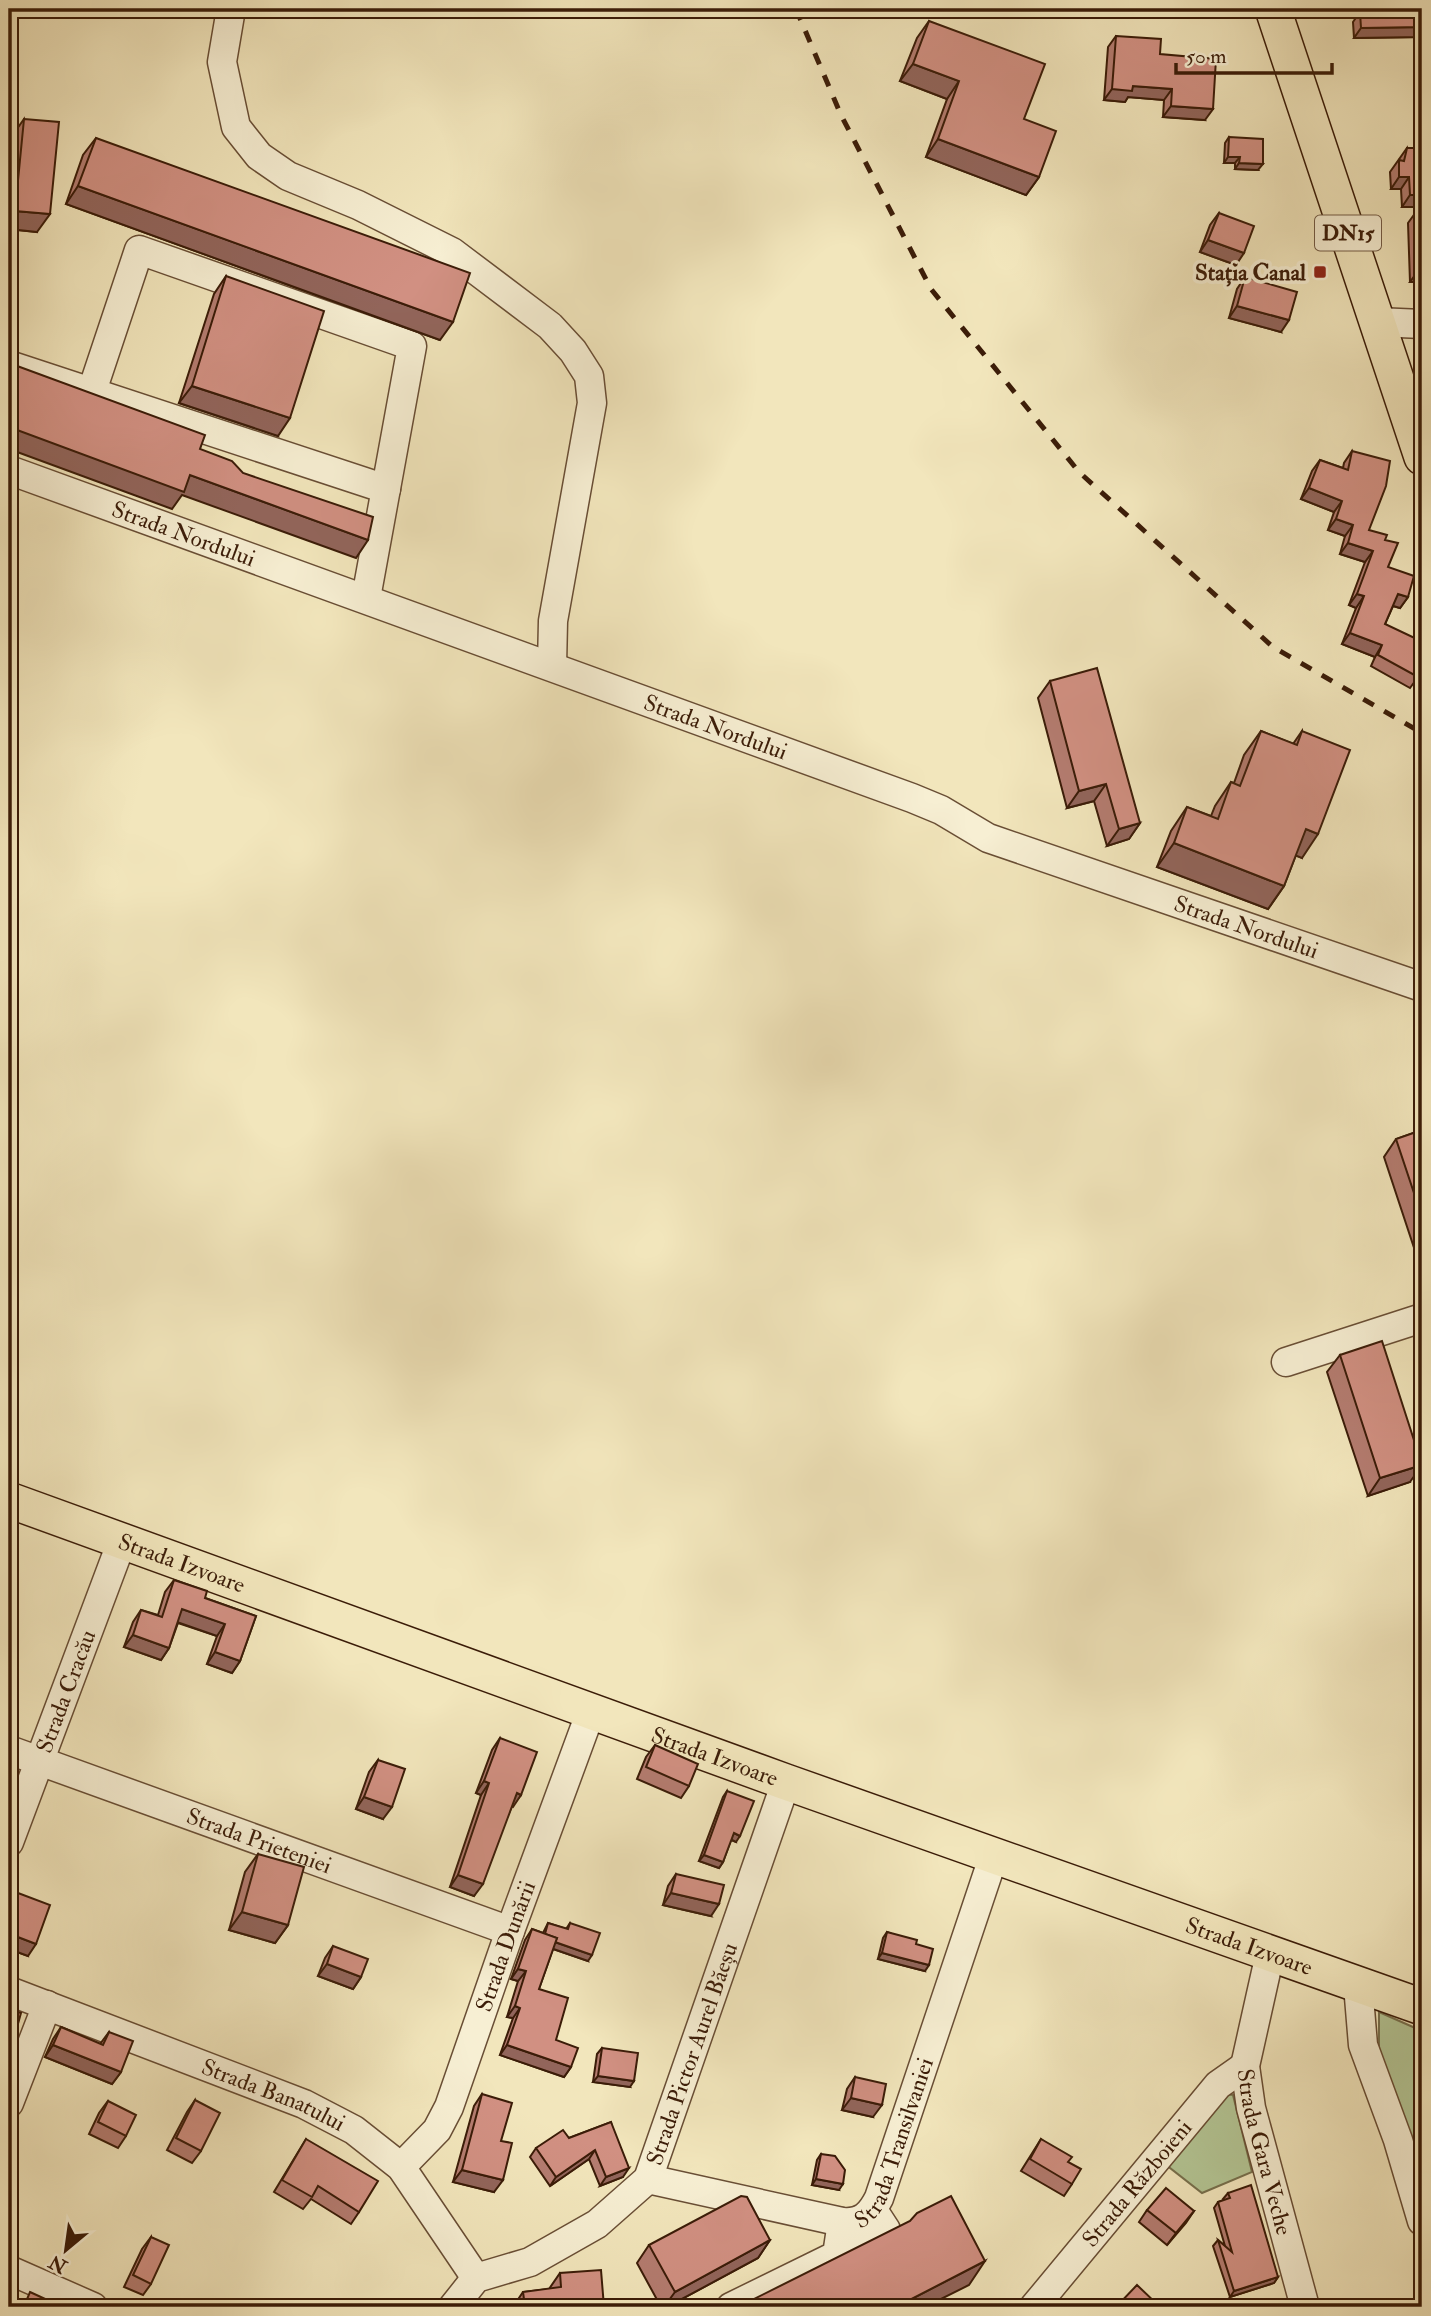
<svg xmlns="http://www.w3.org/2000/svg" width="1431" height="2316" font-family="'IM FELL Double Pica',serif">
<style>
.green{fill:#b4c695;stroke:#78714e;stroke-width:2}
.lines{fill:none;stroke-linecap:round;stroke-linejoin:round}
.minor-casing{stroke:#694e35;stroke-width:31}
.major-casing{stroke:#3b1c08;stroke-width:38}
.minor{stroke:#f7efd3;stroke-width:28}
.major{stroke:#f2e6bc;stroke-width:35}
.rail{stroke:#3b1c08;stroke-width:5;stroke-dasharray:12 12;stroke-linecap:butt}
.wall{fill:#b47c70;stroke:#3b1c08;stroke-width:2}
.shaded-wall{fill:#92655b;stroke:#3b1c08;stroke-width:2}
.building{fill:#d19082;stroke:#3b1c08;stroke-width:2}
.poi-dot{fill:#8f2418;stroke:#f7efd3;stroke-width:2.5}
.labels{text-anchor:middle;stroke-width:7;stroke-linejoin:round;paint-order:stroke}
.shield{fill:#f7efd3;stroke:#735b45;stroke-width:2}
.shield-label{font-size:21px;font-weight:bold;fill:#3b1c08}
.poi-label{font-size:23px;font-weight:bold;fill:#3b1c08;stroke:#f7efd3;text-anchor:end}
.street-label{font-size:23px;fill:#3b1c08;stroke:#f7efd3}
</style>
<rect width="100%" height="100%" fill="#f2e6bc"/>
<filter id="stains"><feTurbulence type="fractalNoise" baseFrequency=".00286" numOctaves="4"/><feColorMatrix values="0 0 0 0 .2 0 0 0 0 .09 0 0 0 0 .02 0 0 0 .5 -.17"/></filter>
<radialGradient id="worn" r=".72"><stop offset=".6" stop-color="#630" stop-opacity="0"/><stop offset="1" stop-color="#630" stop-opacity=".3"/></radialGradient>
<!-- green -->
<g class="green">
<path d="M1379 2012 1422 2031V2168L1379 2049Z"/>
<path d="M1226 2094 1233 2095 1252 2172 1202 2193 1165 2164Z"/>
</g>
<g class="lines">
<defs>
<g id="minor">
<path d="M231 9 222 62 236 127 259 156 288 176 358 205 452 252 550 326 573 351 589 376 592 403 553 621 552 666"/>
<path d="M1377 322 1422 324"/>
<path d="M9 365 386 489"/>
<path d="M92 391 139 250 412 346 366 598"/>
<path id="s1" d="M9 470 912 798 941 810 988 838 1422 987"/>
<path d="M1286 1362 1422 1318"/>
<path id="s2" d="M9 1750 510 1931"/>
<path id="s3" d="M9 1842 122 1541"/>
<path id="s4" d="M1270 1954 1245 2066 1251 2108 1305 2307"/>
<path d="M1358 1985 1363 2045 1398 2140 1422 2221"/>
<path id="s5" d="M9 1991 304 2104 354 2130 401 2167 476 2278"/>
<path d="M9 2103 47 2005"/>
<path id="s6" d="M401 2167 437 2130 449 2107 510 1931 591 1711"/>
<path id="s7" d="M648 2179 842 2222C862 2224 871 2214 879 2198L994 1855"/>
<path d="M837 2255 886 2230 873 2210"/>
<path d="M9 2270 93 2307"/>
<path id="s8" d="M453 2307 476 2278 530 2262 597 2224 648 2179 786 1782"/>
<path d="M731 2307 837 2255 842 2222"/>
<path id="s9" d="M1034 2307 1218 2085 1245 2066"/>
</g>
<g id="major">
<path d="M1273 9 1422 457"/>
<path id="s10" d="M9 1500 786 1782 1422 2007"/>
</g>
</defs>
<!-- minor casing -->
<use href="#minor" class="minor-casing"/>
<!-- major casing -->
<use href="#major" class="major-casing"/>
<!-- minor -->
<use href="#minor" class="minor"/>
<!-- major -->
<use href="#major" class="major"/>
<!-- rail -->
<path class="rail" d="M796 9 841 115 931 289 1079 472 1273 647 1422 733"/>
</g>
<!-- wall -->
<g class="wall">
<path d="M1368 9H1422V37L1354 38 1353 22 1360 12H1368Z"/>
<path d="M929 21 1024 119 1039 177 1026 195 926 157 947 99 900 81 917 38Z"/>
<path d="M1116 36 1160 54 1205 120 1163 117 1164 100 1128 97 1125 102 1104 100 1108 47Z"/>
<path d="M24 119 37 232 9 229V167L12 136Z"/>
<path d="M1229 137 1258 170 1235 169V163H1224L1225 143Z"/>
<path d="M96 138 440 340 66 204 83 155Z"/>
<path d="M1407 148 1414 207H1402L1401 189H1391L1390 172Z"/>
<path d="M1416 212 1422 282H1410L1408 223Z"/>
<path d="M1219 213 1236 265 1200 252 1210 225Z"/>
<path d="M226 276 278 436 179 403 214 294Z"/>
<path d="M1245 277 1281 332 1229 318 1237 289Z"/>
<path d="M1352 451 1369 530 1385 540 1388 567 1408 597 1400 608 1393 606 1385 624 1419 645 1418 677 1410 688 1371 666 1375 657 1342 644 1356 608 1349 605 1365 562 1340 554 1345 536 1328 530 1334 512 1301 499 1312 471 1320 460 1343 468 1344 463Z"/>
<path d="M1050 681 1140 823 1129 839 1107 846 1094 801 1067 808 1038 698Z"/>
<path d="M1261 731 1293 744 1302 731V858L1296 855 1284 886 1268 909 1157 867 1171 831 1187 807 1211 816 1215 806 1231 782 1234 783 1244 755Z"/>
<path d="M1422 1130V1272L1384 1157 1396 1139Z"/>
<path d="M1340 1355 1410 1482 1368 1496 1327 1372Z"/>
<path d="M174 1580 205 1598 256 1616 240 1661 232 1673 207 1664 217 1636 178 1623 169 1648 161 1660 124 1647 133 1622 141 1610 158 1615 165 1592Z"/>
<path d="M500 1738 521 1795 512 1806 474 1896 450 1887 481 1795 476 1793 492 1750Z"/>
<path d="M655 1745 689 1786 681 1798 637 1779 646 1757Z"/>
<path d="M378 1760 383 1819 356 1809 369 1772Z"/>
<path d="M727 1791 736 1842 731 1840 723 1862 719 1868 699 1861 723 1797Z"/>
<path d="M258 1854 288 1925 275 1943 229 1930 245 1872Z"/>
<path d="M676 1874 711 1916 663 1905 668 1886Z"/>
<path d="M18 1893 28 1956 9 1949V1908Z"/>
<path d="M548 1923 566 1929 570 1923 588 1961 553 1949 539 1989 556 2040 571 2067 564 2077 500 2055 513 2018 507 2017 518 1981 511 1979 525 1940 532 1929 543 1933Z"/>
<path d="M887 1932 916 1944 925 1971 878 1959 883 1938Z"/>
<path d="M333 1946 361 1977 353 1989 318 1976 325 1958Z"/>
<path d="M61 2027 100 2044 109 2032 121 2072 112 2084 45 2057 53 2039Z"/>
<path d="M602 2048 630 2087 593 2082 597 2054Z"/>
<path d="M855 2077 873 2117 842 2110 847 2089Z"/>
<path d="M482 2094 501 2141 494 2192 453 2182 474 2106Z"/>
<path d="M195 2100 201 2151 192 2163 167 2150 187 2112Z"/>
<path d="M108 2101 126 2136 118 2148 89 2134 99 2113Z"/>
<path d="M611 2122 623 2177 600 2186 589 2159 550 2186 530 2157 536 2148 569 2138Z"/>
<path d="M306 2139 359 2212 351 2224 311 2199 303 2209 274 2192Z"/>
<path d="M1041 2139 1068 2162 1072 2184 1064 2196 1021 2171Z"/>
<path d="M821 2154 839 2190 812 2185 817 2160Z"/>
<path d="M1228 2193 1278 2277 1274 2283 1230 2297 1213 2246 1218 2240 1225 2246 1214 2208 1218 2202 1224 2200 1223 2199Z"/>
<path d="M1147 2210 1194 2211 1167 2245 1139 2222Z"/>
<path d="M151 2237V2284L143 2295 124 2287 142 2249Z"/>
<path d="M770 2240 758 2258 667 2307H661L637 2263 649 2245Z"/>
<path d="M560 2273 604 2307H513L523 2292 549 2289Z"/>
</g>
<!-- shaded-wall -->
<g class="shaded-wall">
<path d="M1422 27V37L1354 38 1361 28Z"/>
<path d="M913 64 959 81 947 99 900 81Z"/>
<path d="M1133 86 1172 89 1164 100 1128 97 1125 102 1104 100 1112 89Z"/>
<path d="M1171 106 1213 109 1205 120 1163 117Z"/>
<path d="M938 139 1039 177 1026 195 926 157Z"/>
<path d="M1228 157H1240L1235 163H1224Z"/>
<path d="M1239 163 1263 164 1258 170 1235 169Z"/>
<path d="M1399 177H1409L1401 189H1391Z"/>
<path d="M78 186 453 322 440 340 66 204Z"/>
<path d="M1410 195H1422L1414 207H1402Z"/>
<path d="M15 211 50 214 37 232 9 229V219Z"/>
<path d="M1208 240 1244 253 1236 265 1200 252Z"/>
<path d="M1418 271H1422V282H1410Z"/>
<path d="M1237 306 1289 320 1281 332 1229 318Z"/>
<path d="M192 386 290 418 278 436 179 403Z"/>
<path d="M9 427 190 475 368 540 356 558 182 495 172 509 9 449Z"/>
<path d="M1309 488 1342 501 1334 512 1301 499Z"/>
<path d="M1336 519 1353 525 1345 536 1328 530Z"/>
<path d="M1348 543 1373 551 1365 562 1340 554Z"/>
<path d="M1357 594 1364 596 1356 608 1349 605Z"/>
<path d="M1398 594 1408 597 1400 608 1390 605Z"/>
<path d="M1350 633 1382 645 1375 657 1342 644Z"/>
<path d="M1106 784 1094 801 1067 808 1079 791Z"/>
<path d="M1140 823 1129 839 1107 846 1119 829Z"/>
<path d="M1306 829 1318 834 1302 858 1289 853Z"/>
<path d="M1174 843 1284 886 1268 909 1157 867Z"/>
<path d="M1422 1465 1410 1482 1368 1496 1380 1478Z"/>
<path d="M182 1609 225 1624 217 1636 174 1621Z"/>
<path d="M133 1635 169 1648 161 1660 124 1647Z"/>
<path d="M215 1652 240 1661 232 1673 207 1664Z"/>
<path d="M484 1781 489 1783 481 1795 476 1793Z"/>
<path d="M517 1793 521 1795 513 1807 509 1805Z"/>
<path d="M364 1797 392 1807 383 1819 356 1809Z"/>
<path d="M734 1833 740 1836 736 1842 730 1839Z"/>
<path d="M704 1855 723 1862 719 1868 699 1861Z"/>
<path d="M458 1875 483 1884 474 1896 450 1887Z"/>
<path d="M671 1893 719 1904 711 1916 663 1905Z"/>
<path d="M242 1912 288 1925 275 1943 229 1930Z"/>
<path d="M10 1915 16 1917 9 1927V1917Z"/>
<path d="M10 1934 36 1944 28 1956 9 1949Z"/>
<path d="M543 1938 592 1955 588 1961 539 1944Z"/>
<path d="M882 1953 929 1965 925 1971 878 1959Z"/>
<path d="M327 1964 361 1977 353 1989 318 1976Z"/>
<path d="M518 1969 526 1971 518 1981 511 1979Z"/>
<path d="M515 2006 520 2008 513 2018 507 2017Z"/>
<path d="M9 2028 16 2031 9 2041Z"/>
<path d="M53 2045 121 2072 112 2084 45 2057Z"/>
<path d="M507 2045 571 2067 564 2077 500 2055Z"/>
<path d="M598 2076 634 2081 630 2087 593 2082Z"/>
<path d="M851 2098 882 2105 873 2117 842 2110Z"/>
<path d="M595 2150 589 2159 550 2186 556 2177Z"/>
<path d="M629 2168 623 2177 600 2186 606 2177Z"/>
<path d="M462 2170 503 2180 494 2192 453 2182Z"/>
<path d="M816 2179 843 2184 839 2190 812 2185Z"/>
<path d="M1194 2211 1186 2223 1167 2245 1176 2233Z"/>
<path d="M770 2240 758 2258 667 2307H664L675 2292Z"/>
<path d="M985 2261 969 2285 925 2307H896Z"/>
<path d="M1278 2277 1274 2283 1230 2297 1234 2291Z"/>
</g>
<!-- building -->
<g class="building">
<path d="M1376 9H1422V27L1361 28 1360 12H1376Z"/>
<path d="M929 21 1045 64 1024 119 1056 131 1039 177 938 139 959 81 913 64Z"/>
<path d="M1116 36 1161 39 1160 54 1216 59 1213 109 1171 106 1172 89 1133 86 1132 91 1112 89Z"/>
<path d="M24 119 59 122 50 214 15 211Z"/>
<path d="M1229 137 1263 139V164L1239 163 1240 157H1228Z"/>
<path d="M96 138 470 273 453 322 78 186Z"/>
<path d="M1407 148H1422V195H1410L1409 177H1399V160L1404 161Z"/>
<path d="M1416 212H1422V271H1418Z"/>
<path d="M1219 213 1254 226 1244 253 1208 240Z"/>
<path d="M226 276 324 311 290 418 192 386Z"/>
<path d="M1245 277 1297 292 1289 320 1237 306Z"/>
<path d="M9 363 205 435 200 449 232 461 243 473 373 517 368 540 190 475 184 492 9 427Z"/>
<path d="M1352 451 1390 461 1386 486 1369 530 1387 535 1385 540 1398 543 1388 567 1414 576 1408 597 1398 594 1385 624 1421 641 1419 645 1422 646V667L1418 677 1378 655 1382 645 1350 633 1364 596 1357 594 1373 551 1348 543 1353 525 1336 519 1342 501 1309 488 1320 460 1348 470Z"/>
<path d="M1097 668 1140 823 1119 829 1106 784 1079 791 1050 681Z"/>
<path d="M1261 731 1297 745 1302 731 1350 750 1318 834 1306 829 1284 886 1174 843 1187 807 1218 819 1231 782 1240 786Z"/>
<path d="M1422 1130V1217L1396 1139Z"/>
<path d="M1382 1341 1422 1465 1380 1478 1340 1355Z"/>
<path d="M174 1580 207 1591 205 1598 256 1616 240 1661 215 1652 225 1624 182 1609 169 1648 133 1635 141 1610 162 1617Z"/>
<path d="M500 1738 537 1752 521 1795 517 1793 483 1884 458 1875 489 1783 484 1781Z"/>
<path d="M655 1745 698 1764 689 1786 646 1767Z"/>
<path d="M378 1760 405 1769 392 1807 364 1797Z"/>
<path d="M727 1791 754 1801 740 1836 734 1833 723 1862 704 1855Z"/>
<path d="M258 1854 304 1867 288 1925 242 1912Z"/>
<path d="M676 1874 724 1885 719 1904 671 1893Z"/>
<path d="M18 1893 50 1905 36 1944 10 1934 16 1917 10 1915Z"/>
<path d="M548 1923 568 1929 570 1923 600 1933 592 1955 555 1942 557 1938 545 1934Z"/>
<path d="M532 1929 557 1938 539 1989 568 1998 556 2040 578 2048 571 2067 507 2045 520 2008 515 2006 526 1971 518 1969Z"/>
<path d="M887 1932 917 1940 916 1944 933 1949 929 1965 882 1953Z"/>
<path d="M333 1946 368 1959 361 1977 327 1964Z"/>
<path d="M9 2009 21 2013 16 2031 9 2029Z"/>
<path d="M61 2027 103 2045 109 2032 133 2041 121 2072 53 2045Z"/>
<path d="M602 2048 638 2053 634 2081 598 2076Z"/>
<path d="M855 2077 886 2084 882 2105 851 2098Z"/>
<path d="M482 2094 512 2103 501 2141 512 2143 503 2180 462 2170Z"/>
<path d="M195 2100 220 2113 201 2151 176 2138Z"/>
<path d="M108 2101 136 2115 126 2136 98 2122Z"/>
<path d="M611 2122 629 2168 606 2177 595 2150 556 2177 536 2148 563 2130 569 2138Z"/>
<path d="M306 2139 378 2181 359 2212 318 2186 312 2197 282 2180Z"/>
<path d="M1041 2139 1072 2157 1068 2162 1081 2169 1072 2184 1030 2159Z"/>
<path d="M821 2154 835 2156 845 2170 843 2184 816 2179Z"/>
<path d="M1251 2185 1278 2277 1234 2291 1218 2240 1232 2252 1218 2202 1230 2198 1228 2193Z"/>
<path d="M1166 2188 1194 2211 1176 2233 1147 2210Z"/>
<path d="M741 2196 747 2197 770 2240 675 2292 649 2245Z"/>
<path d="M951 2196 985 2261 896 2307H738L910 2221 917 2213Z"/>
<path d="M151 2237 169 2245 151 2284 133 2275Z"/>
<path d="M601 2270 604 2307H525L523 2292 561 2287 560 2273Z"/>
<path d="M1137 2285 1158 2305 1155 2307H1116Z"/>
<path d="M30 2292 54 2303 52 2307H9V2297L25 2304Z"/>
<path d="M1259 2302 1260 2307H1244Z"/>
</g>
<!-- markers -->
<rect class="poi-dot" x="1313" y="265" width="14" height="14" rx="3.5"/>
<g class="labels">
<!-- shield labels -->
<rect class="shield" x="1315" y="215.5" width="66" height="35" rx="5"/>
<g class="shield-label">
<text x="1348" y="240">DN15</text>
</g>
<!-- poi labels -->
<g class="poi-label">
<text x="1306" y="280">Stația Canal</text>
</g>
<!-- street labels -->
<g class="street-label">
<text dy="8" stroke="none"><textPath href="#s1" startOffset="186">Strada Nordului</textPath></text>
<text dy="8" stroke="none"><textPath href="#s1" startOffset="752">Strada Nordului</textPath></text>
<text dy="8" stroke="none"><textPath href="#s1" startOffset="1320">Strada Nordului</textPath></text>
<text dy="8" stroke="none"><textPath href="#s10" startOffset="184">Strada Izvoare</textPath></text>
<text dy="8" stroke="none"><textPath href="#s3" startOffset="161">Strada Cracău</textPath></text>
<text dy="8" stroke="none"><textPath href="#s10" startOffset="751">Strada Izvoare</textPath></text>
<text dy="8" stroke="none"><textPath href="#s2" startOffset="266">Strada Prieteniei</textPath></text>
<text dy="8" stroke="none"><textPath href="#s6" startOffset="248">Strada Dunării</textPath></text>
<text dy="8" stroke="none"><textPath href="#s10" startOffset="1318">Strada Izvoare</textPath></text>
<text dy="8" stroke="none"><textPath href="#s8" startOffset="371">Strada Pictor Aurel Băeșu</textPath></text>
<text dy="8" stroke="none"><textPath href="#s5" startOffset="284">Strada Banatului</textPath></text>
<text dy="8" stroke="none"><textPath href="#s7" startOffset="303">Strada Transilvaniei</textPath></text>
<text dy="8" stroke="none"><textPath href="#s4" startOffset="203">Strada Gara Veche</textPath></text>
<text dy="8" stroke="none"><textPath href="#s9" startOffset="161">Strada Războieni</textPath></text>
</g>
</g>
<!-- margin -->
<rect width="1431" height="2316" fill="none" stroke="#f2e6bc" stroke-width="35"/>
<rect x="10" y="10" width="1410" height="2295" fill="none" stroke="#3b1c08" stroke-width="3.5"/>
<rect x="18" y="18" width="1396" height="2281" fill="none" stroke="#3b1c08" stroke-width="2"/>
<!-- north arrow -->
<g transform="translate(66 2250) rotate(209)" stroke="#f7efd3" stroke-width="5" paint-order="stroke">
<path d="M0-5L12 26L0 18L-12 26Z" fill="#3b1c08"/>
<text y="-10" font-size="19" font-weight="bold" text-anchor="middle" fill="#3b1c08">N</text>
</g>
<!-- scale -->
<path d="M1176 63v10h156v-10" fill="none" stroke="#3b1c08" stroke-width="3.5"/>
<text x="1186" y="63" font-size="21" fill="#3b1c08" stroke="#f7efd3" stroke-width="5" paint-order="stroke">50 m</text>
<rect width="100%" height="100%" filter="url(#stains)"/>
<rect width="100%" height="100%" fill="url(#worn)"/>
</svg>
